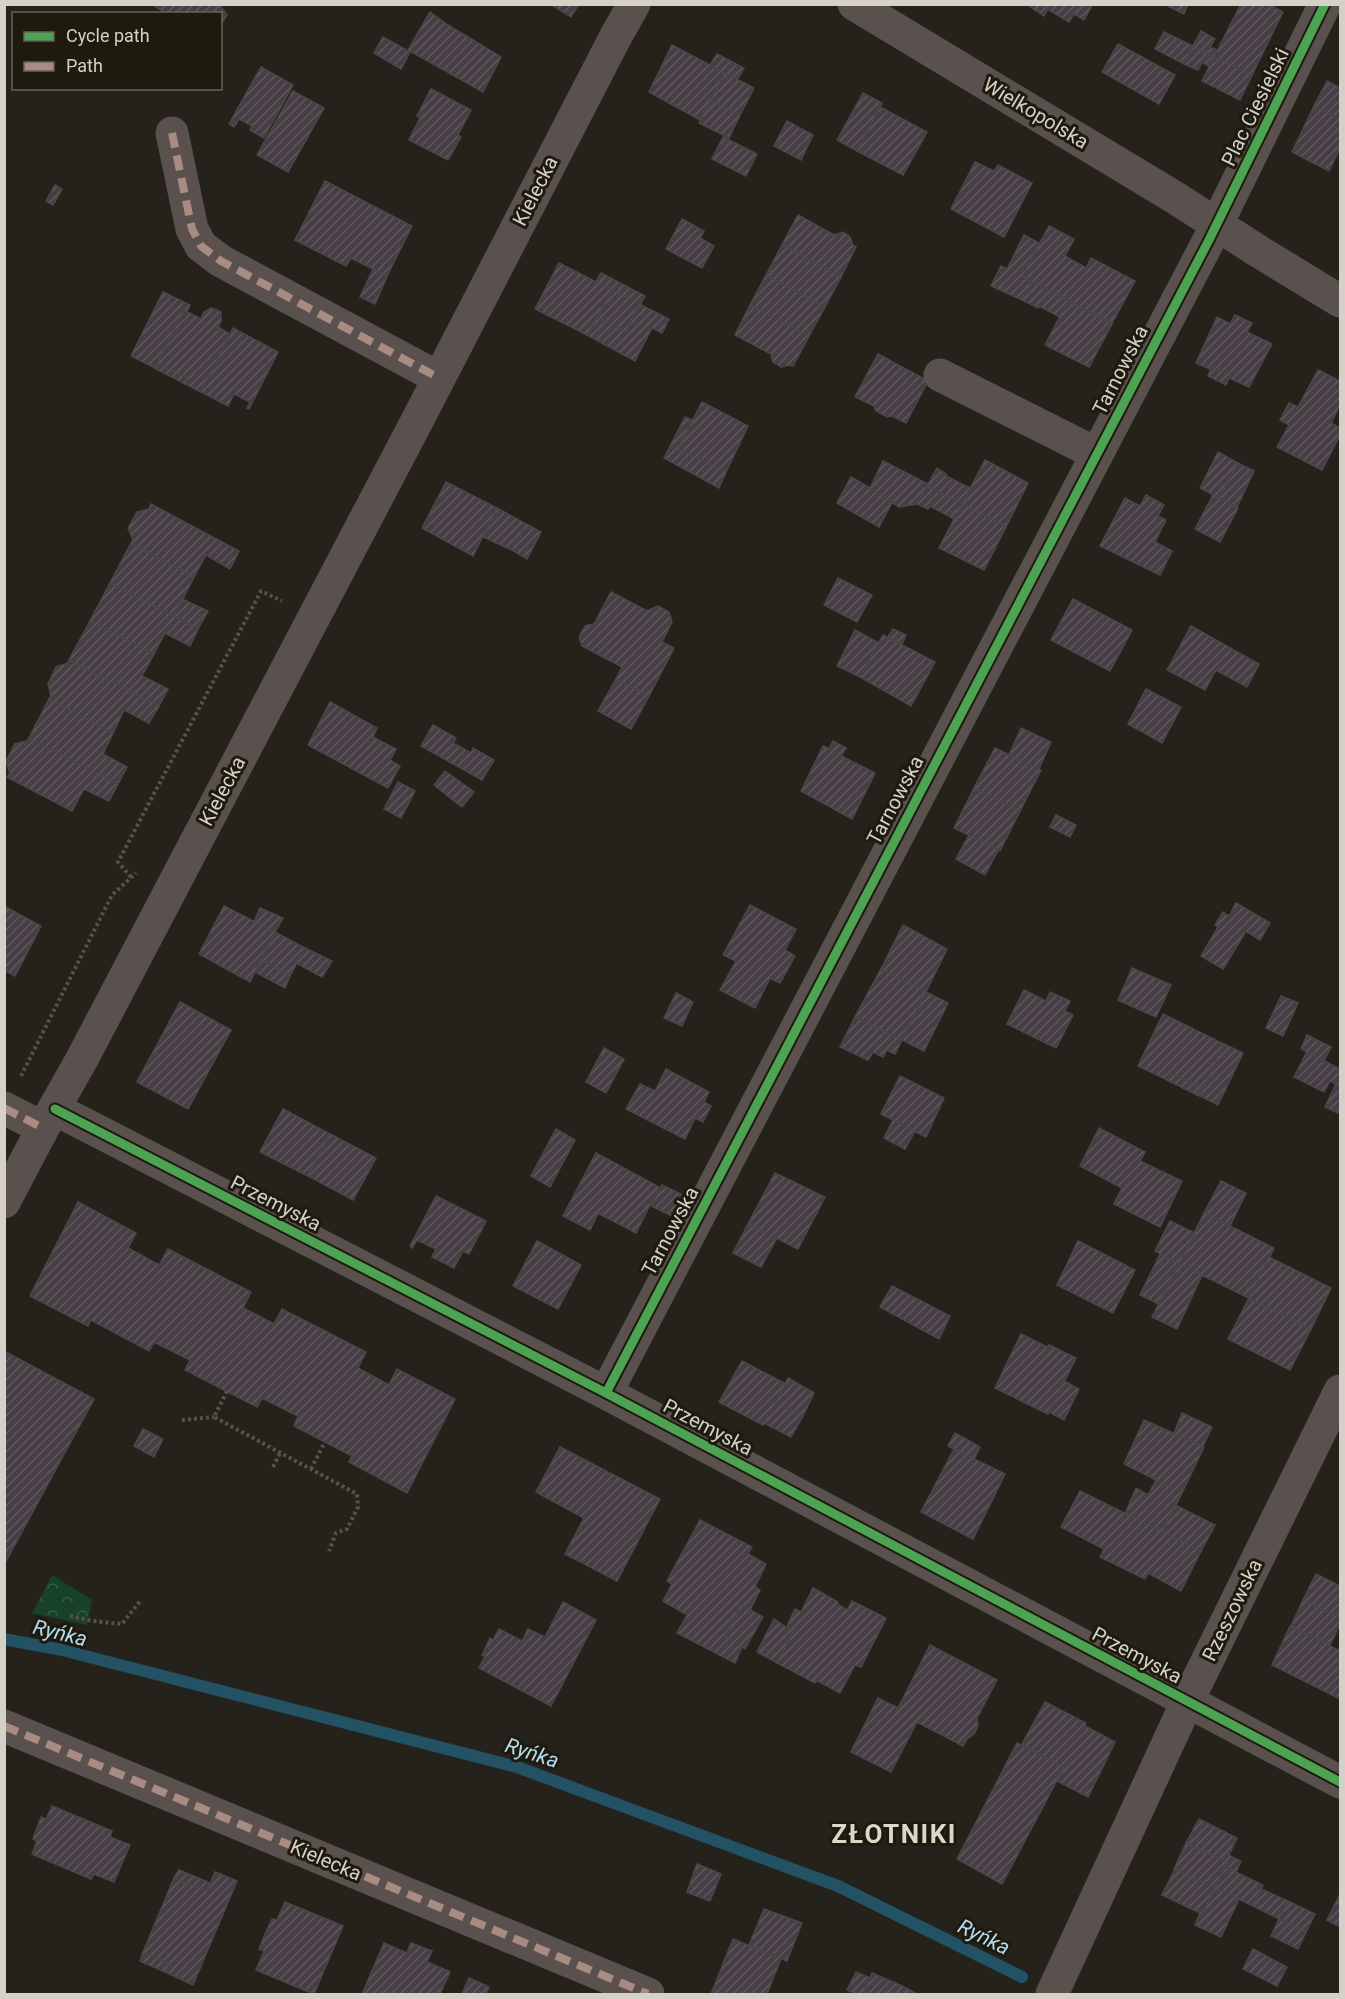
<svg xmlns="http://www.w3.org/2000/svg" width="1345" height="1999" font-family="Roboto,sans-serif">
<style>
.park{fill:url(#park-crowns)}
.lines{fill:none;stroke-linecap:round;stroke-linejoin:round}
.stream{stroke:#235265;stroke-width:12}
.building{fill:url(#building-hatch);stroke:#4a4847;stroke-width:1.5}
.path{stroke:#57504c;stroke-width:4;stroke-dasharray:3 3;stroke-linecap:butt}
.minor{stroke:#5a514e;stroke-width:33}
.quiet{stroke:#a88b81;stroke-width:8;stroke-dasharray:15 8;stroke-linecap:butt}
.cycleway-casing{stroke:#1e1a0e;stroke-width:13}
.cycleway{stroke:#4ca352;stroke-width:9}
.labels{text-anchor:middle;stroke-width:6;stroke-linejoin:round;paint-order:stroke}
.street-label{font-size:20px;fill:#d4d1c9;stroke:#1e1a0e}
.water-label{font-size:21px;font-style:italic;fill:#b0ddf2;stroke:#1e1a0e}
.district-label{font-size:26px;font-weight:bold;letter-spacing:1.5px;fill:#ddd7c7;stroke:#1e1a0e}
</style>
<defs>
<pattern id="park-crowns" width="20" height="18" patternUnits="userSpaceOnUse" patternTransform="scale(1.5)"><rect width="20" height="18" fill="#174227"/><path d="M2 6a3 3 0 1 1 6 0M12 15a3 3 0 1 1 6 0" fill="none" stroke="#385c45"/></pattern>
<pattern id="building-hatch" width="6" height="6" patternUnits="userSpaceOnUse" patternTransform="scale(1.5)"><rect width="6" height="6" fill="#463d45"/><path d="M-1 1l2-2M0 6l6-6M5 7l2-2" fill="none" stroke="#60585e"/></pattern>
</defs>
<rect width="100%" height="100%" fill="#24221b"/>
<!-- park -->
<path class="park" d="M52 1575 92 1600 87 1625 32 1613Z"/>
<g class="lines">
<!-- stream -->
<path class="stream" d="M4 1639 62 1650 517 1767 838 1886 1022 1977"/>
</g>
<!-- building -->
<g class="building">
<path d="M151 4H219L227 15 220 26V14H162L161 10Z"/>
<path d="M550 4H579L571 17Z"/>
<path d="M1026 4H1039L1048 9 1044 16Z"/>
<path d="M1039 4H1080L1069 22Z"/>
<path d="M1080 4H1093L1084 20 1074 14Z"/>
<path d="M1164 4H1188L1184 14Z"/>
<path d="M1241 4H1268L1283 12 1252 75 1214 57Z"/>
<path d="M430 12 448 25 501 57 483 92 408 50Z"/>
<path d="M1201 31 1215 39 1210 47 1217 50 1214 57 1193 46Z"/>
<path d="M1164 32 1193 46 1184 64 1155 49Z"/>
<path d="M383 37 410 52 401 69 374 53Z"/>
<path d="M1118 44 1175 75 1159 104 1102 72Z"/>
<path d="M672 45 725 73 700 120 649 92Z"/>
<path d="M1193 46 1214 57 1210 67 1202 62 1198 70 1184 64Z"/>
<path d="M717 54 744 68 737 80 710 65Z"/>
<path d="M1214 57 1252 75 1240 100 1202 81Z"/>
<path d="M261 67 293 85 264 138 250 130 252 126 239 119 234 127 229 124Z"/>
<path d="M725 73 754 88 740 115 711 100Z"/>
<path d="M1327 81 1340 88V119L1314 106Z"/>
<path d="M431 89 471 110 458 135 461 137 448 160 409 140 420 118 417 116Z"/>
<path d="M293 91 324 108 288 172 257 155Z"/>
<path d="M863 93 882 103 857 151 837 140Z"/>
<path d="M711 100 740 115 729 138 699 123Z"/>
<path d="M1314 106 1340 119V148L1329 171 1292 152Z"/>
<path d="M880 107 927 132 903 175 857 151Z"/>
<path d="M787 121 813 135 801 160 774 146Z"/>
<path d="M723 137 757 154 746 176 712 159Z"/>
<path d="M975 162 994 171 998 165 1032 183 1004 237 951 209Z"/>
<path d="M325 181 412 226 387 276 351 258 346 266 295 240Z"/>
<path d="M55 185 62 189 53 205 46 201Z"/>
<path d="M798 215 834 235 843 232 850 237 853 245 856 247 841 277 782 245Z"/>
<path d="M682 219 704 231 700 238 714 246 702 268 666 249Z"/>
<path d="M1049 226 1074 239 1065 256 1086 268 1091 258 1135 281 1112 323 1022 276Z"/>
<path d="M1024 235 1039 243 1022 277 1032 282 1022 300 991 286 1001 266 1007 269Z"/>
<path d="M782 245 841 277 825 307 766 275Z"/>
<path d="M559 263 612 290 587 335 535 309Z"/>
<path d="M373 269 387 277 375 304 360 297Z"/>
<path d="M601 273 645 296 640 305 596 282Z"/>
<path d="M766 275 825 307 809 336 750 305Z"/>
<path d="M1032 282 1068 301 1060 317 1039 306 1038 308 1022 300Z"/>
<path d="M612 290 639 304 626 332 597 317Z"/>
<path d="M163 292 190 305 187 311 184 310 155 368 131 356Z"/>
<path d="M1068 301 1112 324 1089 367 1045 345Z"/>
<path d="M639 304 669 319 662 333 652 328 635 361 587 335 597 317 626 332Z"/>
<path d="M750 305 809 336 793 366 790 365 781 367 773 362 771 354 735 335Z"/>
<path d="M211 308 221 312V321L218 327 230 334 201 392 185 384 188 378 159 364 156 369 155 368 184 310 201 319 204 312Z"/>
<path d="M1235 315 1252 323 1247 332 1272 344 1249 387 1196 363 1217 317 1230 324Z"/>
<path d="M233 328 278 352 249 409 247 408 250 402 234 394 228 406 201 392Z"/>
<path d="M878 354 928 381 906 423 892 416 887 417 876 411 874 406 855 397Z"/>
<path d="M159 364 188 378 185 384 156 369Z"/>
<path d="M1212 366 1230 375 1226 385 1208 376Z"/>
<path d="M1318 370 1340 381V405L1331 423 1340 428V435L1322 470 1277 447 1289 425 1280 420 1289 403 1298 407Z"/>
<path d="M702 402 748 426 726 472 678 449Z"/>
<path d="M685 417 692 420 678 449 726 472 719 488 664 458Z"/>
<path d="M1218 452 1238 463 1219 498 1200 488Z"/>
<path d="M985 460 1028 483 1006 527 962 504Z"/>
<path d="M883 461 928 484 917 504 899 507 870 488Z"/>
<path d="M1238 463 1254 471 1237 507 1219 498Z"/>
<path d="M937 468 946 474V476L970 488 962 504 927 486Z"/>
<path d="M851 477 893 501 879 527 837 503Z"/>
<path d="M446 482 497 508 473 556 422 528Z"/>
<path d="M927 486 962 504 954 519 930 506 928 509 917 504Z"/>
<path d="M1146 495 1164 505 1158 516 1166 520 1155 542 1172 551 1160 575 1100 546 1125 498 1140 506Z"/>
<path d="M1213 495 1238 508 1220 542 1195 529Z"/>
<path d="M151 504 239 551 230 569 206 555 194 577 131 543 133 540 128 528 137 512 149 509Z"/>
<path d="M962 504 1006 527 984 570 939 548Z"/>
<path d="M497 508 526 524 512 550 483 537Z"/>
<path d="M526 524 541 532 527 559 512 550Z"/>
<path d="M131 543 194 577 174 616 110 583Z"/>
<path d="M838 578 872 595 857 622 824 605Z"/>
<path d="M110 583 198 629 190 646 165 633 154 654 90 621Z"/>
<path d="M611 592 647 611 658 606 669 612 672 622 662 642 674 648 649 696 616 679 622 667 582 646 579 637 585 626 594 624Z"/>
<path d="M182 599 208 611 198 629 174 616Z"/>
<path d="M1073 599 1132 630 1110 671 1051 640Z"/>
<path d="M90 621 154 654 142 676 168 689 159 706 69 660Z"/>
<path d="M1191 626 1259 664 1247 687 1216 670 1205 690 1167 670Z"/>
<path d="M893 629 906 635 902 644 888 637Z"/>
<path d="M855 630 879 643 860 677 837 666Z"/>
<path d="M883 635 935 662 911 706 860 677Z"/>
<path d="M69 660 159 706 149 723 124 710 113 733 49 699 51 696 48 684 56 667 68 663Z"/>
<path d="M616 679 649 696 631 729 598 711Z"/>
<path d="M1146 689 1181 707 1162 743 1128 724Z"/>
<path d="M49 699 113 733 103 754 127 767 118 784 29 738Z"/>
<path d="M330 702 377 728 373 737 396 749 390 760 400 766 388 788 308 745Z"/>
<path d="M433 725 456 738 453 743 471 753 473 748 494 760 482 780 421 746Z"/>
<path d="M1021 728 1051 742 1039 769 1009 755Z"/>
<path d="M29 738 118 784 109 801 84 789 72 811 7 777 10 773 6 761 15 744 27 741Z"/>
<path d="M833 741 846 748 841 756 875 773 852 819 801 791 823 746 829 749Z"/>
<path d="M995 748 1041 770 1020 811 974 788Z"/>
<path d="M445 771 474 792 462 807 434 785Z"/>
<path d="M398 782 415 791 401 818 384 809Z"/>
<path d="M974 788 1020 811 1000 851 954 828Z"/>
<path d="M1056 815 1076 825 1070 837 1050 827Z"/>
<path d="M969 835 998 850 985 875 956 859Z"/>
<path d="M1236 903 1270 923 1260 940 1246 931 1223 969 1201 956 1218 927 1215 925 1223 912 1229 916Z"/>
<path d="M750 905 796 929 785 950 795 956 780 983 770 978 755 1008 720 990 736 961 723 955Z"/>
<path d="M4 906 41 926 15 976 6 971 4 975Z"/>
<path d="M224 906 275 932 250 982 199 954Z"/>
<path d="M260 908 283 918 275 932 254 922Z"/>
<path d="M903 925 947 949 926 992 881 969Z"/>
<path d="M275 932 305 948 290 976 261 960Z"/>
<path d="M305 948 332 961 322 977 296 963Z"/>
<path d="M261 960 290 976 285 988 255 972Z"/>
<path d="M1132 968 1171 985 1156 1017 1118 1000Z"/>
<path d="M881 969 926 992 902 1040 855 1017Z"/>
<path d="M1024 990 1046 1001 1050 992 1070 1001 1065 1011 1073 1015 1056 1048 1007 1024Z"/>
<path d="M926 992 948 1003 924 1051 902 1040Z"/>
<path d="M676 993 693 1002 682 1026 664 1018Z"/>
<path d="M1281 996 1298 1003 1283 1036 1266 1028Z"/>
<path d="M180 1002 231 1030 188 1109 137 1082Z"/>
<path d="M1163 1014 1224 1044 1200 1096 1197 1095 1201 1087 1165 1071 1161 1077 1138 1066Z"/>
<path d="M855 1017 902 1040 895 1054 887 1050 883 1057 873 1052 868 1060 840 1047Z"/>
<path d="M1307 1035 1331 1047 1324 1061 1301 1049Z"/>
<path d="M1224 1044 1243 1053 1218 1105 1200 1096Z"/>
<path d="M604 1048 624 1059 606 1093 586 1082Z"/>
<path d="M1307 1052 1340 1069V1114L1325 1107 1336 1084 1330 1081 1324 1092 1294 1077Z"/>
<path d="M666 1069 709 1092 704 1102 711 1106 703 1122 695 1118 685 1139 626 1109 640 1084 655 1091Z"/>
<path d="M1165 1071 1201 1087 1197 1095 1161 1077Z"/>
<path d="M900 1076 944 1098 926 1137 881 1114Z"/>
<path d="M283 1109 330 1134 308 1176 260 1152Z"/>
<path d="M893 1120 915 1131 905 1149 884 1138Z"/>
<path d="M1099 1128 1145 1152 1140 1161 1182 1181 1160 1227 1114 1204 1122 1188 1080 1166Z"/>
<path d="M556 1129 575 1140 550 1187 531 1176Z"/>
<path d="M330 1134 376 1158 353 1200 308 1176Z"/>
<path d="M596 1153 659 1187 636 1233 598 1213 590 1230 563 1216Z"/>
<path d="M775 1173 825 1197 798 1249 748 1224Z"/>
<path d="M1221 1181 1246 1193 1230 1226 1204 1213Z"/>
<path d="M662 1185 683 1195 672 1216 651 1206Z"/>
<path d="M436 1196 486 1221 469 1254 463 1251 454 1268 432 1257 436 1249 417 1240 412 1248 410 1246Z"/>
<path d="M78 1202 136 1233 128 1248 159 1265 168 1249 251 1292 243 1308 274 1324 282 1309 366 1352 358 1368 389 1385 397 1369 455 1399 407 1493 349 1462 352 1456 294 1426 298 1416 262 1398 257 1407 185 1370 190 1360 154 1342 149 1351 91 1320 88 1326 30 1296Z"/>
<path d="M1204 1213 1274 1248 1249 1298 1179 1264Z"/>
<path d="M1170 1221 1195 1233 1179 1264 1155 1251Z"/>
<path d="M748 1224 777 1238 761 1267 733 1253Z"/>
<path d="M537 1241 581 1265 558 1309 513 1286Z"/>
<path d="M1078 1241 1135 1270 1113 1313 1057 1285Z"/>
<path d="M1160 1254 1179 1264 1159 1304 1140 1295Z"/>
<path d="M1269 1257 1331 1288 1311 1329 1249 1298Z"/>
<path d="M1179 1264 1202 1275 1177 1329 1152 1317Z"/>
<path d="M892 1286 950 1316 939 1339 880 1307Z"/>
<path d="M1249 1298 1311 1329 1290 1370 1228 1339Z"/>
<path d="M1021 1334 1047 1347 1049 1345 1076 1358 1048 1414 995 1388Z"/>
<path d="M4 1351 94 1399 4 1565Z"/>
<path d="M742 1361 786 1384 776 1402 803 1416 791 1437 764 1423 763 1425 719 1402Z"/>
<path d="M788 1378 814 1393 803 1416 776 1402Z"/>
<path d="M1064 1381 1079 1389 1064 1420 1049 1412Z"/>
<path d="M1182 1413 1212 1427 1203 1446 1174 1433Z"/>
<path d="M1144 1420 1204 1447 1182 1493 1124 1464Z"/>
<path d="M143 1429 163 1439 154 1457 134 1446Z"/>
<path d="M955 1433 980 1447 974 1459 948 1446Z"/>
<path d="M560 1447 660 1499 617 1581 565 1554 584 1518 536 1492Z"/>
<path d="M954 1449 1005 1474 973 1539 921 1512Z"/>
<path d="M1156 1480 1182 1493 1162 1532 1125 1514 1136 1488 1148 1495Z"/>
<path d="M1080 1491 1201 1551 1181 1591 1148 1573 1145 1579 1100 1557 1104 1549 1061 1527Z"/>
<path d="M1175 1505 1215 1525 1201 1551 1162 1532Z"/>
<path d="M700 1520 752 1547 748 1554 766 1564 755 1587 760 1590 750 1610 741 1605 725 1636 743 1645 735 1663 677 1633 687 1615 663 1601 672 1584 667 1581Z"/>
<path d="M1316 1574 1340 1586V1618L1303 1600Z"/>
<path d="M813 1588 838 1602 837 1604 847 1610 852 1601 886 1618 861 1667 855 1665 840 1693 820 1682 816 1681 815 1683 777 1663 793 1632 786 1628 787 1626 795 1609 801 1612Z"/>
<path d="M1303 1600 1340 1618V1624L1330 1645 1291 1626Z"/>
<path d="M563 1602 596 1620 551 1706 479 1668 485 1656 482 1655 490 1638 493 1640 499 1629 522 1641 528 1629 545 1637Z"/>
<path d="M741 1605 763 1617 745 1649 725 1636Z"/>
<path d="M774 1619 793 1632 777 1663 757 1652Z"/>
<path d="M1290 1626 1340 1651V1699L1272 1665Z"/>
<path d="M930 1645 997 1680 977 1718 978 1726 974 1734 967 1739 963 1746 917 1722 891 1772 851 1752 878 1698 898 1708Z"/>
<path d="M1045 1702 1086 1723 1085 1726 1115 1742 1088 1797 1057 1781 1064 1767 1022 1744Z"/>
<path d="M1017 1743 1064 1767 1002 1884 957 1859Z"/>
<path d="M52 1806 112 1831 110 1837 130 1845 114 1882 94 1874 91 1879 32 1854 37 1841 33 1839 41 1817 46 1819Z"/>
<path d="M1199 1819 1237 1838 1229 1855 1226 1854 1222 1860 1186 1843Z"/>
<path d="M1186 1843 1227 1862 1215 1888 1174 1869Z"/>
<path d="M1226 1854 1241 1861 1236 1872 1225 1867 1227 1862 1222 1860Z"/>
<path d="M697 1864 721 1874 710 1901 687 1892Z"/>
<path d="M1225 1867 1263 1885 1253 1906 1215 1888Z"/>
<path d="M1175 1869 1215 1888 1202 1914 1162 1895Z"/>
<path d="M179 1870 210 1883 207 1891 174 1878Z"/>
<path d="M215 1872 237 1881 193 1985 165 1972 169 1964 143 1952 174 1878 207 1891Z"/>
<path d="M1215 1888 1239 1899 1221 1937 1195 1925 1200 1913 1202 1914Z"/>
<path d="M1261 1889 1288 1901 1279 1919 1253 1906Z"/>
<path d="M1340 1894V1927L1327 1920Z"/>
<path d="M1288 1901 1315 1914 1306 1932 1279 1919Z"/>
<path d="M285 1902 343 1926 314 1994 256 1970 264 1951 259 1949 265 1934 272 1919 277 1920Z"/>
<path d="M764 1909 802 1923 787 1961 749 1945Z"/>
<path d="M1279 1919 1306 1932 1298 1949 1271 1936Z"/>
<path d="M733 1939 781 1959 767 1994H711Z"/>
<path d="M384 1943 407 1953 411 1943 432 1951 427 1962 450 1972 440 1994H362Z"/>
<path d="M1253 1949 1287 1967 1277 1986 1243 1969Z"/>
<path d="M143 1952 169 1964 165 1972 140 1961Z"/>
<path d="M856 1972 870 1978 863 1994H857L847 1990Z"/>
<path d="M872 1973 900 1985 917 1994H863Z"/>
<path d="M469 1978 489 1987 486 1994H462Z"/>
</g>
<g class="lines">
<!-- path -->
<g class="path">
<path d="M131 877 118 862 261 591 282 601"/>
<path d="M21 1076 112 895 136 873"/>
<path d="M227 1391 214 1417 357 1494 358 1507 347 1529 336 1533 329 1551"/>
<path d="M182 1420 214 1417"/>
<path d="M273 1467 280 1453"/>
<path d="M311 1469 325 1442"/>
<path d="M70 1616 93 1621 122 1624 141 1600"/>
</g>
<!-- minor -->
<g class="minor">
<path d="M854 4 1174 197 1258 251 1340 301"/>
<path d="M172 133 192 229 201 246 221 261 439 378"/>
<path d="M940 375 1097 454"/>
<path d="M4 1108 43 1128"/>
<path d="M55 1109 606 1393 1340 1782"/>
<path d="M4 1202 43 1128 82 1059 418 419 616 36 634 4"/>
<path d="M606 1393 1209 240 1325 4"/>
<path d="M4 1726 648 1994"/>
<path d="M1052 1994 1187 1702 1340 1391"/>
</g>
<!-- quiet -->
<g class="quiet">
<path d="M172 133 192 229 201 246 221 261 439 378"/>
<path d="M4 1108 43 1128"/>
<path d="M4 1726 648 1994"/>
</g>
<defs>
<g id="cycleway">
<path d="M55 1109 606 1393 1340 1782"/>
<path d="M606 1393 1209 240 1325 4"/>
</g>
</defs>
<!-- cycleway casing -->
<use href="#cycleway" class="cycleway-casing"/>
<!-- cycleway -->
<use href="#cycleway" class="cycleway"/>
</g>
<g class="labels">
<!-- street labels -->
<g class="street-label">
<text transform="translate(1255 107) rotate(-64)" y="7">Plac Ciesielski</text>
<text transform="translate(1036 113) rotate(31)" y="7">Wielkopolska</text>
<text transform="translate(535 191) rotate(-63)" y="7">Kielecka</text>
<text transform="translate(1120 370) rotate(-63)" y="7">Tarnowska</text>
<text transform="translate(222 791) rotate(-62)" y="7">Kielecka</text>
<text transform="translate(895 800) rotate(-62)" y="7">Tarnowska</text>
<text transform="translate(276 1203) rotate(27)" y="7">Przemyska</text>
<text transform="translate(670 1231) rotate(-62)" y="7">Tarnowska</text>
<text transform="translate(708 1427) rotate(28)" y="7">Przemyska</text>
<text transform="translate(1232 1610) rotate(-64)" y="7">Rzeszowska</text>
<text transform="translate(1137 1655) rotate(28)" y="7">Przemyska</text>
<text transform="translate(326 1860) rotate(23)" y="7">Kielecka</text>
</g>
<!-- water labels -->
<g class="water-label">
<text transform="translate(60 1633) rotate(14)" y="7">Ryńka</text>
<text transform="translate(532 1753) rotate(18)" y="7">Ryńka</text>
<text transform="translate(984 1937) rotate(26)" y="7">Ryńka</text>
</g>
<!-- district labels -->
<g class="district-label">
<text x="894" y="1843">ZŁOTNIKI</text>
</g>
</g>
<!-- border -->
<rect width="1345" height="1999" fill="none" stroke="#d4d1c9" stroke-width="12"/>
<!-- legend -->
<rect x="12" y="12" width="210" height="78" fill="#1e1a0e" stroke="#676359" stroke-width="1.5"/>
<rect x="24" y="32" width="30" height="9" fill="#4ca352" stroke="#676359" stroke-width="1.5"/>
<text x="66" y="42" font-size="18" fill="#d4d1c9">Cycle path</text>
<rect x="24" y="62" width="30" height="9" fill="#a88b81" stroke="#676359" stroke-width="1.5"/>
<text x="66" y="72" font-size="18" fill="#d4d1c9">Path</text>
</svg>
